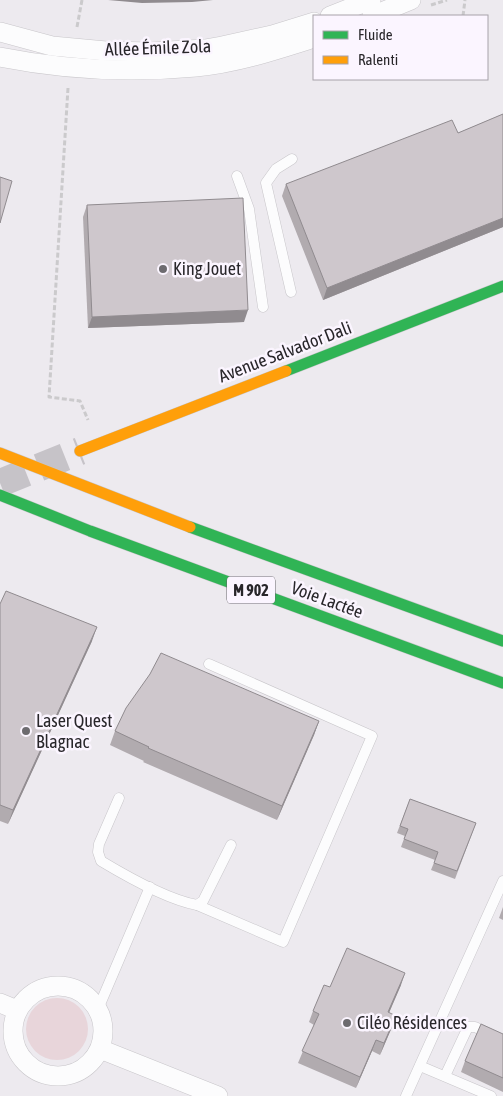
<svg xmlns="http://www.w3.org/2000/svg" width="503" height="1096" font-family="'Asap Condensed',sans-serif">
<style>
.grass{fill:#e8d5da}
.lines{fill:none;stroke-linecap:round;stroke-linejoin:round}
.secondary-tunnel{stroke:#c6c3c8;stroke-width:28;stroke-dasharray:28 14;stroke-linecap:butt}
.lane-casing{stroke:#c8c6ca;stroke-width:11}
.street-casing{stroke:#c8c6ca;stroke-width:20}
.fast-casing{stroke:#c8c6ca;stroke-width:12}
.slow-casing{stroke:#c8c6ca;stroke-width:12}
.path{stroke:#cbcacc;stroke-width:3;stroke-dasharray:5 2.5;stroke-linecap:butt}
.lane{stroke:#fcfcfd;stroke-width:10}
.street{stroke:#fcfcfd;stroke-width:19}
.fast{stroke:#30b455;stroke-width:11}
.slow{stroke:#ff9f0a;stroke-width:11}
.wall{fill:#b1abaf}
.shaded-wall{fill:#908b8f}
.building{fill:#cec7cc;stroke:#908b8f}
.poi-dot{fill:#6d6b6f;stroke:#fbf5ff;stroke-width:2}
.labels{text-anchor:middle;stroke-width:5;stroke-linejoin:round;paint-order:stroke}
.shield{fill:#fbf5ff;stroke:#67646a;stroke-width:1}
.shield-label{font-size:16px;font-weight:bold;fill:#28262a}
.street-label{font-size:18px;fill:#28262a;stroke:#fbf5ff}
.poi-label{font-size:18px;fill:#28262a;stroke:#fbf5ff;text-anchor:start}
</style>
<rect width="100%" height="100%" fill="#edeaef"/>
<!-- grass -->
<circle class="grass" cx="57" cy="1029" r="31"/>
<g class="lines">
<!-- secondary-tunnel -->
<path class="secondary-tunnel" d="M0 483 80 451"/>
<defs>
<g id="lane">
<path d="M237 176 249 209 263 307"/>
<path d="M291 292 266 183 276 169 292 159"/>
<path d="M119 798 99 844 98 852 101 861C126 876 169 900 197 905L203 901 231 845"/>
<path d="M197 905 283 942 372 736 209 664"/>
<path d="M98 1009 150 887"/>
<path d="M420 1066 491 1096"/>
<path d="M445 1076 468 1027H475L503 1040"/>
<path d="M406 1096 503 881"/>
</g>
<g id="street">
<path d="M330 16 371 0"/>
<path d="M372 16 411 0"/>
<path d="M0 32 52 46 106 51 151 52 205 49 222 46 272 35 314 22"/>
<path d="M0 57C65 70 131 73 196 67 237 63 276 50 314 38"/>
<circle cx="58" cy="1031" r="45"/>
<path d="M0 1003 17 1010"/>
<path d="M100 1049 218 1096"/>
</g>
<g id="fast">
<path d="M286 371 503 286"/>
<path d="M0 495 90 531 503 683"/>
<path d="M190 527 503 641"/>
</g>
<g id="slow">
<path d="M80 451 286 371"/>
<path d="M0 453 190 527"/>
</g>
</defs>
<!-- lane casing -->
<use href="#lane" class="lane-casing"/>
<!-- street casing -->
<use href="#street" class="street-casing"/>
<!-- fast casing -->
<use href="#fast" class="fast-casing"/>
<!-- slow casing -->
<use href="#slow" class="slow-casing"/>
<!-- path -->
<g class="path">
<path d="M431 5 447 0"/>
<path d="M463 16 465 0"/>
<path d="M77 27 82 0"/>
<path d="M68 88 49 397 80 401 88 420"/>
</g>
<!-- lane -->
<use href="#lane" class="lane"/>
<!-- street -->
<use href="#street" class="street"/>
<!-- fast -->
<use href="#fast" class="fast"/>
<!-- slow -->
<use href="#slow" class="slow"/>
</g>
<!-- wall -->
<g class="wall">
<path d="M503 114V227L323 300 282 196 286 184 458 133Z"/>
<path d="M87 205 244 322 88 328 83 217Z"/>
<path d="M0 604 92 641 8 824 0 821Z"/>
<path d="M319 721 314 735 277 820 143 762 144 761 110 745 115 731Z"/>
<path d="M410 799 476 823 455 879 431 870 435 860 401 847 405 836 397 833Z"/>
<path d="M503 907V920L499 918Z"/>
<path d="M401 985 389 1013 392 1027 380 1055 372 1051 356 1088 298 1063 314 1025 309 1022 313 1011 330 987Z"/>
<path d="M503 1034V1092L461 1072 465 1061Z"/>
</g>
<!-- shaded-wall -->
<g class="shaded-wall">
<path d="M108 0H213L192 2 142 3Z"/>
<path d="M503 218V227L323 300 327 288Z"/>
<path d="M248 310 244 322 88 328 92 317Z"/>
<path d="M97 627 92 641 8 824 13 810Z"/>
<path d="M319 721 314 735 277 820 282 806Z"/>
<path d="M405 973 401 985 384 1024 388 1012Z"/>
<path d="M396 1016 392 1027 380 1055 384 1043Z"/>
<path d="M376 1040 372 1051 356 1088 360 1077Z"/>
</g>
<!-- building -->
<g class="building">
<path d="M503 114V218L327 288 286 184 452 120 458 133Z"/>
<path d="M0 177 12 181 0 223Z"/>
<path d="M243 198 248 310 92 317 87 205Z"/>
<path d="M6 591 97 627 13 810 0 805V604Z"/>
<path d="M161 653 319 721 282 806 148 748 149 747 115 731 126 708 150 674Z"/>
<path d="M410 799 476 823 457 871 434 863 438 852 404 839 408 829 400 826Z"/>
<path d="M347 948 405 973 388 1012 396 1016 384 1043 376 1040 360 1077 302 1051 319 1014 313 1011 324 985 330 987Z"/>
<path d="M481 1024 503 1034V1078L465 1061Z"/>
</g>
<!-- markers -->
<g class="poi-dot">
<circle cx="163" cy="269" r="5"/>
<circle cx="26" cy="731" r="5"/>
<circle cx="347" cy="1023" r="5"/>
</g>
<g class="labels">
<!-- shield labels -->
<rect class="shield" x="227" y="576.5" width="48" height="27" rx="4"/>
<g class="shield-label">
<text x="251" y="596">M 902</text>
</g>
<!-- street labels -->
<g class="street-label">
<text transform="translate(158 48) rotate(-2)" y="6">Allée Émile Zola</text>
<text transform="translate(285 352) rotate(-21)" y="6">Avenue Salvador Dali</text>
<text transform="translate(327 600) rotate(20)" y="6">Voie Lactée</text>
</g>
<!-- poi labels -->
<g class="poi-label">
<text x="173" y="275">King Jouet</text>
<text x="36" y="727">Laser Quest<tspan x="36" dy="21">Blagnac</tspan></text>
<text x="357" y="1029">Ciléo Résidences</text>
</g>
</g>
<!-- legend -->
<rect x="313" y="15" width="175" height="65" fill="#fbf5ff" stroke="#a7a2aa"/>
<rect x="323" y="31" width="25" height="8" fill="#30b455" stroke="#a7a2aa"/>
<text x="358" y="40" font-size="15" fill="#28262a">Fluide</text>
<rect x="323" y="56" width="25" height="8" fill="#ff9f0a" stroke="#a7a2aa"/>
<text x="358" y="65" font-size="15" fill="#28262a">Ralenti</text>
</svg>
